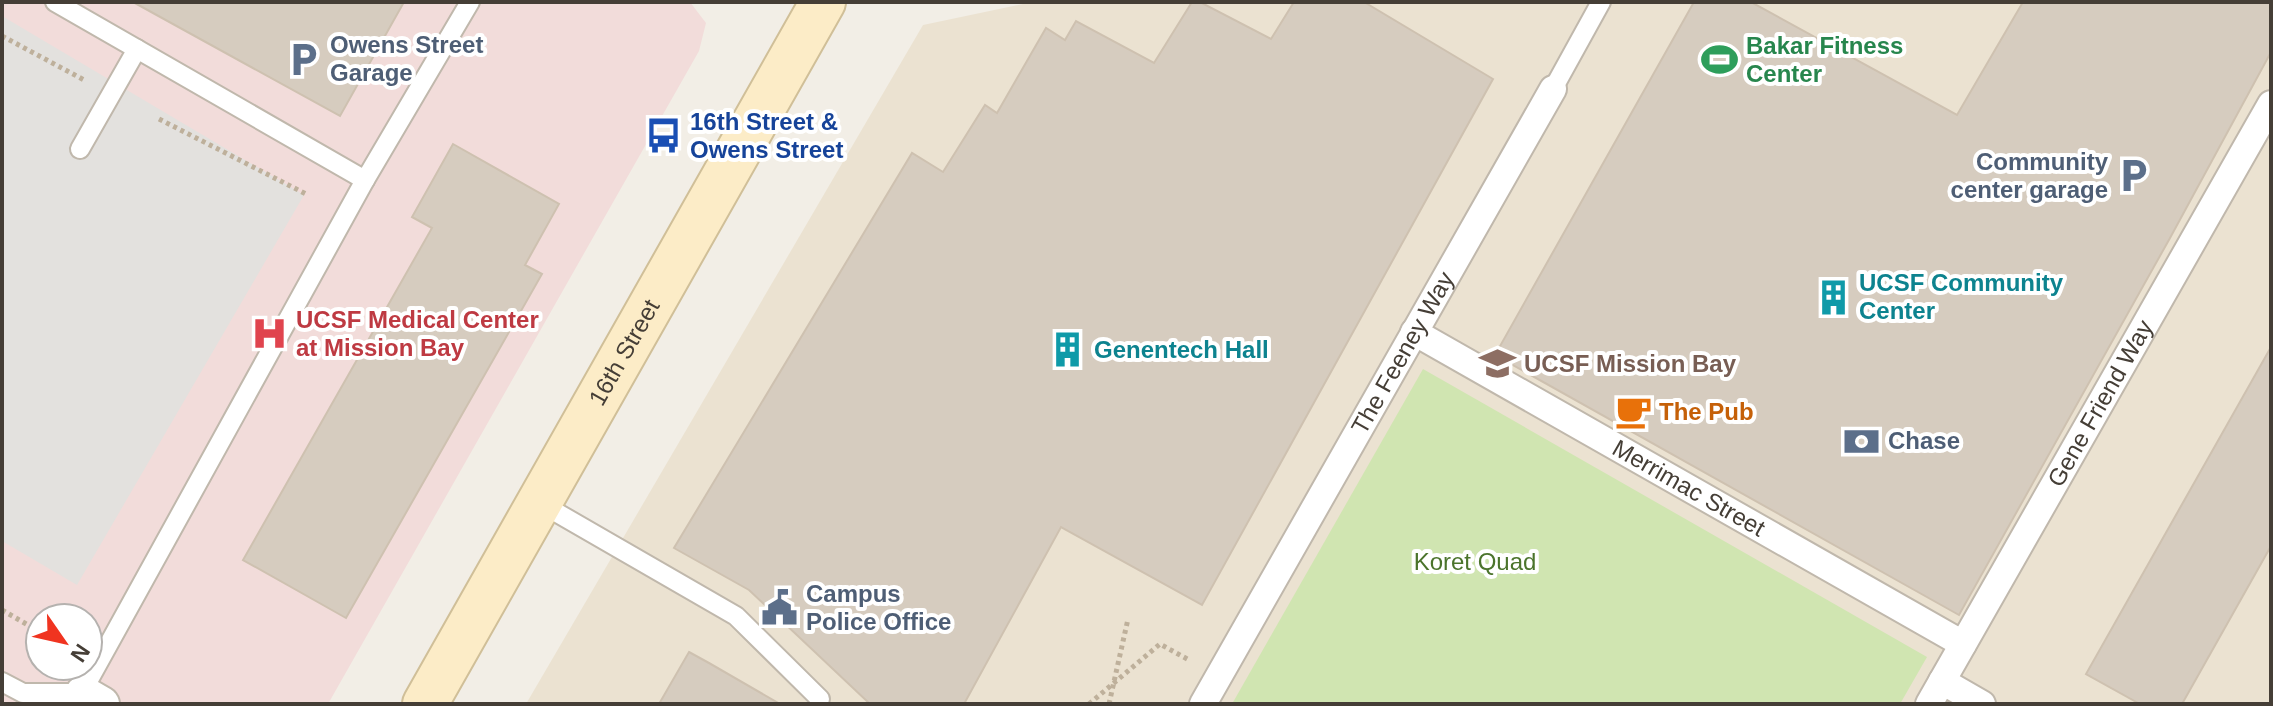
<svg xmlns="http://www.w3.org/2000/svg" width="2273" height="706" font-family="Arial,sans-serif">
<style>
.education{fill:#ebe2d1}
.medical{fill:#f2dcda;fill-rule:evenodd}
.green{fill:#d0e5b1}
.parking{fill:#e3e1de}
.building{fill:#d6ccbf;stroke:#cec1b0;stroke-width:2}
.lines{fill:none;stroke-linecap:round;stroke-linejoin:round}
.service-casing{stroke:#c0b8ac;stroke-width:22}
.pedestrian-casing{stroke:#c0b8ac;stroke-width:30}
.minor-casing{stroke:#c0b8ac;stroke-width:38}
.secondary-casing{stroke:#d0bf98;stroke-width:48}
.path{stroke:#beb09b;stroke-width:5;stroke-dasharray:4 4;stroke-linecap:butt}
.service{stroke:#fff;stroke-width:18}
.pedestrian{stroke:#fff;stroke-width:26}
.minor{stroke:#fff;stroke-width:34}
.secondary{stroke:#fcecc7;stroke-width:44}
.labels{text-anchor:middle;stroke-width:8;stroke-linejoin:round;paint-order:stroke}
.service-label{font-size:24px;font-weight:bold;fill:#4e5e75;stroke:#fff;text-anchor:start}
.leisure-label{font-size:24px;font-weight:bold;fill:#27864d;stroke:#fff;text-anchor:start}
.transit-label{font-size:24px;font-weight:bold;fill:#164399;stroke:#fff;text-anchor:start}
.culture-label{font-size:24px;font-weight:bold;fill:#0d838f;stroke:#fff;text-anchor:start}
.health-label{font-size:24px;font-weight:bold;fill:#be3a42;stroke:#fff;text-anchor:start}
.street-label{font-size:24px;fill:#453e36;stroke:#fff}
.education-label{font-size:24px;font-weight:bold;fill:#785e54;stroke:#fff;text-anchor:start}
.food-label{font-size:24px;font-weight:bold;fill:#c56008;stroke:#fff;text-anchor:start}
.park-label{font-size:24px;fill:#4b742c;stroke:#fff}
</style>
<rect width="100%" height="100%" fill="#f2eee6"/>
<!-- education -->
<path class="education" d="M1032 2H2271V704H526L923 25Z"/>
<!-- medical -->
<path class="medical" d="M2 2H690L706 23 699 51 328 704H2ZM40 618H88V666H40Z"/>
<!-- green -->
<path class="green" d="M1423 369 1927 657 1900 704H1232Z"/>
<!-- parking -->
<path class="parking" d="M2 16 304 195 77 585 2 541Z"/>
<!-- building -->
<g class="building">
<path d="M133 2H404L340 116Z"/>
<path d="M1192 2H1200L1271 39 1294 2H1364L1493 79 1202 605 1061 527 964 704H870L749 590 674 548 912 153 943 172 985 105 997 113 1046 28 1065 40 1076 21 1154 63Z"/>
<path d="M1694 2H1751L1957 115 2023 2H2271V52L2170 238 1959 615 1495 355Z"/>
<path d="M453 144 559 204 525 265 542 274 346 618 243 560 432 228 412 217Z"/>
<path d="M2271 347V546L2182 704H2140L2086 674Z"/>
<path d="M689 652 709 663 780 704H659Z"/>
</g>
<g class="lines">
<defs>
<g id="service">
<path d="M55 2 365 180"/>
<path d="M1553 89 1601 2"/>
<path d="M80 149 137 49"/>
<path d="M540 503 736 616 820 699"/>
<path d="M2 682 23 693H83"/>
<path d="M80 696 365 180 470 2"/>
</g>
<g id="pedestrian">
<path id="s1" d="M1414 332 1963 644"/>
<path d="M1942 681 1982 704"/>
<path id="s2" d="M1203 704 1553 89"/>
<path id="s3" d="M1929 704 2271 104"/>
</g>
<path id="minor" d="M83 693 102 704"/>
<g id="secondary">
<path id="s4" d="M425 704 823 2"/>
</g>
</defs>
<!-- service casing -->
<use href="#service" class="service-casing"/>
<!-- pedestrian casing -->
<use href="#pedestrian" class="pedestrian-casing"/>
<!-- minor casing -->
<use href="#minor" class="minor-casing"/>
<!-- secondary casing -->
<use href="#secondary" class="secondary-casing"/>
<!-- path -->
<g class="path">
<path d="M2 36 86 81"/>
<path d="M159 119 308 195"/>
<path d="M2 610 40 632"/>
<path d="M1089 704 1160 644 1189 660"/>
<path d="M1109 704 1128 619"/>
</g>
<!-- service -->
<use href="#service" class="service"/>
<!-- pedestrian -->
<use href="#pedestrian" class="pedestrian"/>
<!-- minor -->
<use href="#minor" class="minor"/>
<!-- secondary -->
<use href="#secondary" class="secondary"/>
</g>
<!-- icons -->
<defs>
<symbol id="parking-bare" viewBox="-9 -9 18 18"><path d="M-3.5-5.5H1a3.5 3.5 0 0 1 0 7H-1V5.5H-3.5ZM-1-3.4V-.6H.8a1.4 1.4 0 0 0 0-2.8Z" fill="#5c6f8a" stroke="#fff" stroke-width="2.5" paint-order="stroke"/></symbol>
<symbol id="stadium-bare" viewBox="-9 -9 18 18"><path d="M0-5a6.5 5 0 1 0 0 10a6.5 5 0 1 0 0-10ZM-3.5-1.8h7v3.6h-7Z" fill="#2e9e5b" stroke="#fff" stroke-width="2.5" paint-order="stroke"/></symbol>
<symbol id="bus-bare" viewBox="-9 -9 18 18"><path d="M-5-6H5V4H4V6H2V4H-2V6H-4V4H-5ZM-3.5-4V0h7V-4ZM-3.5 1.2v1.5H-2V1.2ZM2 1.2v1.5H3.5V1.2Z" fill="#1a4fb4" stroke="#fff" stroke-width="2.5" paint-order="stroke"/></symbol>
<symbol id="building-bare" viewBox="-9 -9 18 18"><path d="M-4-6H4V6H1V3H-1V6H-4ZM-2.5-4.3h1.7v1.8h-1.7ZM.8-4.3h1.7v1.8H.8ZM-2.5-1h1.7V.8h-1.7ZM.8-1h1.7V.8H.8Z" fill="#0f9aa8" stroke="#fff" stroke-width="2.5" paint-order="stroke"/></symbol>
<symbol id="hospital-bare" viewBox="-9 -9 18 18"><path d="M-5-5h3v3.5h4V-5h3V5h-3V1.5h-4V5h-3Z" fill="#e0444e" stroke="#fff" stroke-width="2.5" paint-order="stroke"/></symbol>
<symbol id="university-bare" viewBox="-9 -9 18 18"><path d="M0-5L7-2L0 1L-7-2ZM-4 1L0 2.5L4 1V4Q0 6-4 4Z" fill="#8d6e63" stroke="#fff" stroke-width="2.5" paint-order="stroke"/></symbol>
<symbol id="cafe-bare" viewBox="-9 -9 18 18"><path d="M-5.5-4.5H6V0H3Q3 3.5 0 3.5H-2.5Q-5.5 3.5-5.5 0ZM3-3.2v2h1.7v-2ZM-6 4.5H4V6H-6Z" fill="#e8710a" stroke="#fff" stroke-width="2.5" paint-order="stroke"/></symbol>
<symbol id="bank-bare" viewBox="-9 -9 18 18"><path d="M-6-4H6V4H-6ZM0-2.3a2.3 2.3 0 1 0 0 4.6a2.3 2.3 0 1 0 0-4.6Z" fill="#5c6f8a" stroke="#fff" stroke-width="2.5" paint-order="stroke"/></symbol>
<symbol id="civic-bare" viewBox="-9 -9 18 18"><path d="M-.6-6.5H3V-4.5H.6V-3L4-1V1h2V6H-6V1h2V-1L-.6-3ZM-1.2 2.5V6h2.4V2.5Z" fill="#5c6f8a" stroke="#fff" stroke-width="2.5" paint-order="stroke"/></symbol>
</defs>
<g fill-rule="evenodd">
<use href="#parking-bare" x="278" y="34" width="51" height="51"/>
<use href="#stadium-bare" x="1694" y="34" width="51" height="51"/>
<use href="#bus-bare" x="638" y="110" width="51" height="51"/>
<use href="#parking-bare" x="2108" y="150" width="51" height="51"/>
<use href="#building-bare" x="1808" y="272" width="51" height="51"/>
<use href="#hospital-bare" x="244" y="308" width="51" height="51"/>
<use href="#building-bare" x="1042" y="324" width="51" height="51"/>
<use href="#university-bare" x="1472" y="338" width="51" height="51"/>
<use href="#cafe-bare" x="1608" y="386" width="51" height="51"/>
<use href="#bank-bare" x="1836" y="416" width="51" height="51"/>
<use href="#civic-bare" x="754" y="582" width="51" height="51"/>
</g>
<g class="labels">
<!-- service labels -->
<g class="service-label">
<text x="330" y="53">Owens Street<tspan x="330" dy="28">Garage</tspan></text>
<text x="2108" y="170" text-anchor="end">Community<tspan x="2108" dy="28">center garage</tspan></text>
<text x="1888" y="449">Chase</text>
<text x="806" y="602">Campus<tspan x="806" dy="28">Police Office</tspan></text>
</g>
<!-- leisure labels -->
<g class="leisure-label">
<text x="1746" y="54">Bakar Fitness<tspan x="1746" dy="28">Center</tspan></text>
</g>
<!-- transit labels -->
<g class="transit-label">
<text x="690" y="130">16th Street &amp;<tspan x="690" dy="28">Owens Street</tspan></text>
</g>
<!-- culture labels -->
<g class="culture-label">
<text x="1859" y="291">UCSF Community<tspan x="1859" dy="28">Center</tspan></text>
<text x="1094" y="358">Genentech Hall</text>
</g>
<!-- health labels -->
<g class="health-label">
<text x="296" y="328">UCSF Medical Center<tspan x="296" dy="28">at Mission Bay</tspan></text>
</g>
<!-- street labels -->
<g class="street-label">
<text dy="8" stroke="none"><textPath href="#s4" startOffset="404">16th Street</textPath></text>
<text dy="8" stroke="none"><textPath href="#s2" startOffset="404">The Feeney Way</textPath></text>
<text dy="8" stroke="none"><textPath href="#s3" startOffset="346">Gene Friend Way</textPath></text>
<text dy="8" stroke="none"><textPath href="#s1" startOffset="316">Merrimac Street</textPath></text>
</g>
<!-- education labels -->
<g class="education-label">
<text x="1524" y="372">UCSF Mission Bay</text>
</g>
<!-- food labels -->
<g class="food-label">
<text x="1659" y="420">The Pub</text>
</g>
<!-- park labels -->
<g class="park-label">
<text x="1475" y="570">Koret Quad</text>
</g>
</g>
<!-- border -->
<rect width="2273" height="706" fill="none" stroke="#453e36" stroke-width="8"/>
<!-- north arrow -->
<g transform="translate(64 642) rotate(124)"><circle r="38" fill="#ffffff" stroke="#b5b2af" stroke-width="2"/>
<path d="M0-6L14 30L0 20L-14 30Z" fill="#f03420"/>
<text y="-12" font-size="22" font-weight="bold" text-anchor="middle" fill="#453e36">N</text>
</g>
</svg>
